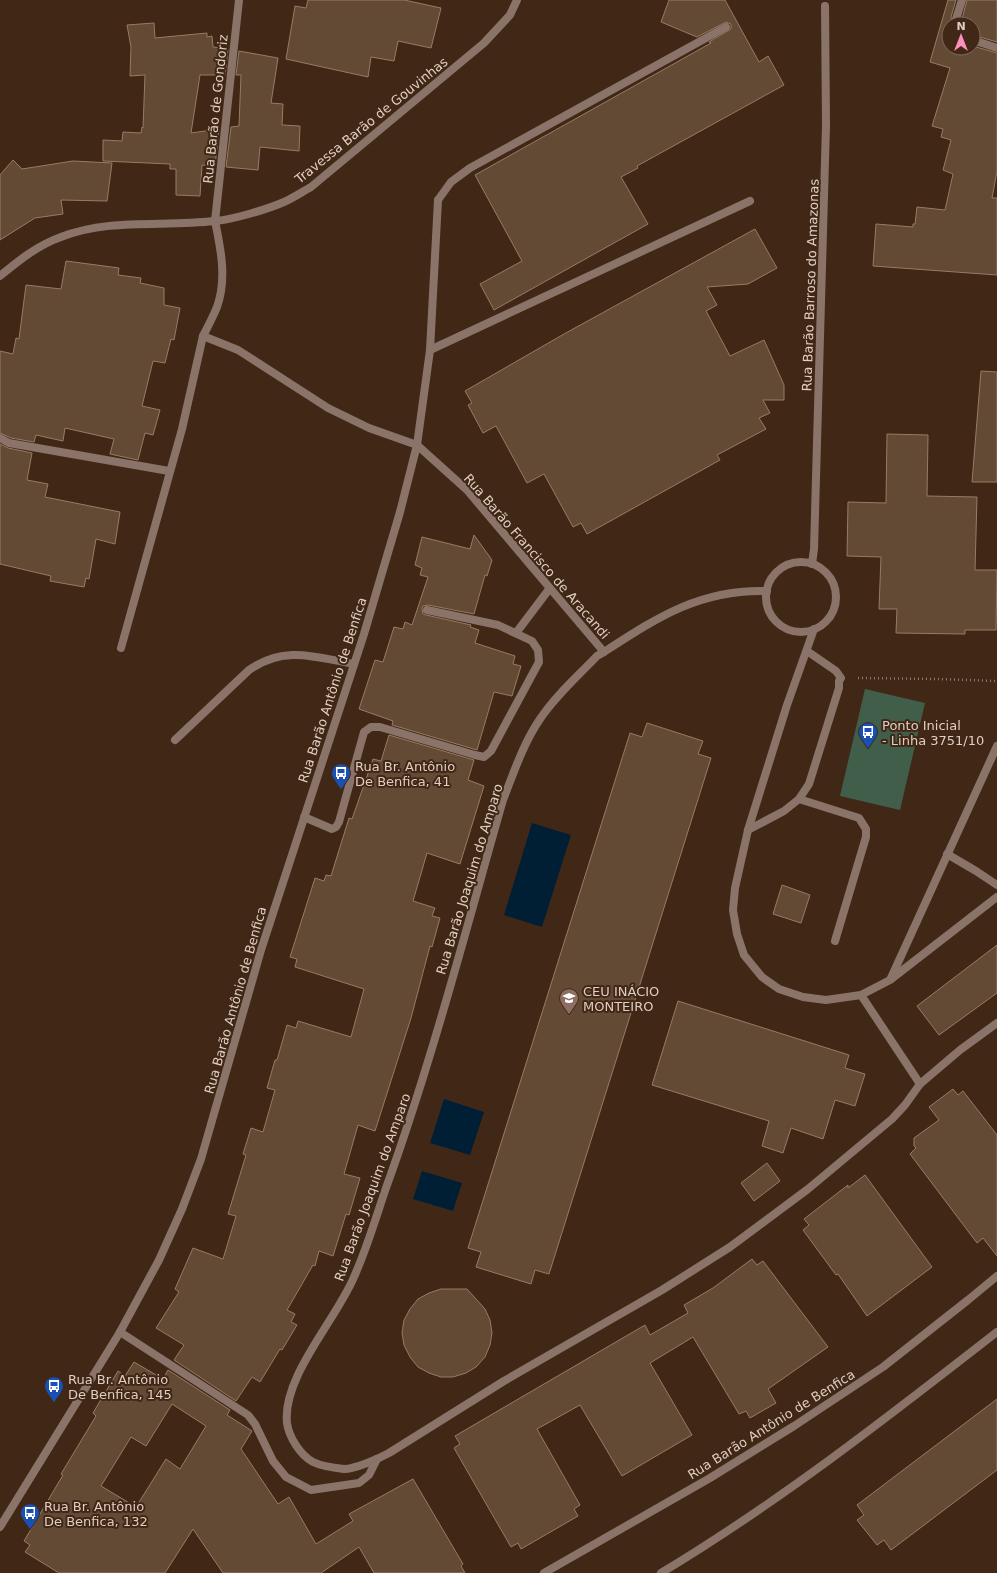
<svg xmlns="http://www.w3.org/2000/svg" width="997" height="1573" font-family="'DejaVu Sans',sans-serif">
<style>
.green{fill:#415e4b}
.water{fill:#001f35}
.building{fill:#634a34;stroke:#977c64;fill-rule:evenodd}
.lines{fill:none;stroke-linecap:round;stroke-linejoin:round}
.path{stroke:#8d786a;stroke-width:2.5;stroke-dasharray:1 3;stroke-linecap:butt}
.lane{stroke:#8a746a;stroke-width:8}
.street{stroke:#8a746a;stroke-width:8}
.labels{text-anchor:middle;stroke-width:4;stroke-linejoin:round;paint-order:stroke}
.street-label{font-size:13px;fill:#dfcec3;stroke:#412816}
.poi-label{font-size:13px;fill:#dfcec3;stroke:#412816;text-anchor:start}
</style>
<rect width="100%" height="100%" fill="#412816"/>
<!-- green -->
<path class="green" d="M865 689 925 703 900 810 840 796Z"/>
<!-- water -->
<g class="water">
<path d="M532 823 571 835 542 927 504 915Z"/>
<path d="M444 1099 484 1112 470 1155 430 1143Z"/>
<path d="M422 1171 462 1183 453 1211 413 1199Z"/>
</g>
<!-- building -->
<g class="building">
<path d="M308 0H404L441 8 431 48 398 41 394 61 371 57 368 77 286 59 295 6 306 8Z"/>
<path d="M669 0H725L759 62 768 56 784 85 637 166 638 168 621 177 648 224 494 310 480 284 522 261 475 175 711 43 709 42 731 29V24L726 22 697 37 661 22Z"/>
<path d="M948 0H956L951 17 952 24H949V48H973V46L997 53V171L992 198H997V275L873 266 876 224 913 227V224H915L917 207 945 210 953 174 943 170 951 140 941 137 943 129 932 126 950 68 930 62Z"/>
<path d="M967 0H997V42L973 35V24H963L962 19Z"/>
<path d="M154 23 155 38 207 33V37L212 36 213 47 228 49 225 75H200L191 133 219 129 215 166 202 165 200 196 176 195V169H170V164L103 161V140L122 141 123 132 141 133 142 127 143 128 145 75 130 76 131 47 127 25Z"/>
<path d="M239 51 278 58 271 103 283 104 282 125 300 126 299 151 260 147 258 170 226 167 231 127 239 126 241 75H236Z"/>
<path d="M13 160 22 169 73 161 112 163 107 201 61 200 63 214 35 218 0 240V175Z"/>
<path d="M755 229 777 268 748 284 707 287 717 305 706 311 730 356 764 340 784 385V400H763L770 413 759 418 766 429 717 455 720 460 587 534 581 523 573 527 544 474 527 483 496 426 483 433 468 405 472 403 465 391 564 334Z"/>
<path d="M66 261 119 268 118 275 141 278 140 283 164 288V305L180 308 174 340 171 339 165 363 153 361 142 406 160 410 153 435 145 433 138 460 110 454 114 439 65 428 63 441 36 435 34 442 11 438 0 433V351L13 354 16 338 19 339 26 285 61 289Z"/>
<path d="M981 371 997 372V482H972Z"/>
<path d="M887 434 928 435 927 496 977 497 975 570H997L996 630H965V634L896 633 897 609H879L881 557 847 556 848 502 886 503Z"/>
<path d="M0 444 8 448 32 453 27 480 48 484 45 497 120 512 115 544 96 539 89 579 86 578 84 587 50 581 51 576 0 564Z"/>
<path d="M474 535 492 560 487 576 485 575 474 614 428 605 423 606 422 609 423 614 426 615 471 625 470 627 479 630 475 643 515 656 513 664 521 666 512 696 494 692 477 750 392 725 393 721 359 709 375 660 383 662 394 627 403 629 405 622 412 625 428 577 420 575 422 568 415 565 422 537 470 549Z"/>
<path d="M647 723 703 741 698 754 711 758 549 1274 535 1270 531 1284 476 1267 481 1252 468 1248 630 733 642 737Z"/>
<path d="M389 735 474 760 468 780 484 786 460 864 427 853 413 901 435 908 432 916 440 918 432 947 430 946 411 1018 375 1131 358 1125 344 1174 360 1178 349 1215 346 1214 333 1256 319 1251 315 1266 313 1265 287 1310 295 1314 291 1322 297 1325 282 1350 280 1349 260 1382 252 1377 236 1401 174 1360 184 1345 156 1328 179 1292 175 1289 193 1248 223 1259 236 1216 228 1214 246 1155 243 1154 251 1128 263 1132 275 1090 267 1088 275 1060H277L287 1025 296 1028 298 1021 351 1037 364 989 295 967 297 959 290 957 315 878 324 881 326 875 331 876 349 818 352 819 373 759 381 761Z"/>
<path d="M782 885 810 895 801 923 773 914Z"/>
<path d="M997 945V993L939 1035 917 1006Z"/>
<path d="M678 1001 849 1055 845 1068 865 1074 855 1106 835 1100 823 1139 791 1128 783 1153 762 1146 769 1121 652 1085Z"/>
<path d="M953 1089 958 1095 963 1091 997 1135V1256L983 1238 977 1243 910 1154 916 1148 914 1146V1138L939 1120 929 1107Z"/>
<path d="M767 1163 780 1181 754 1201 741 1183Z"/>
<path d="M865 1175 932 1267 867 1316 838 1274 836 1275 803 1230 809 1225 804 1219 848 1185V1188Z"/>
<path d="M752 1259 757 1265 763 1261 828 1347 768 1389 776 1403 750 1418 746 1411 739 1414 693 1337 650 1363 692 1435 622 1476 580 1405 537 1429 580 1505 574 1509 578 1516 521 1549 518 1543 511 1547 454 1448 460 1444 455 1436 645 1325 650 1335 688 1313 684 1305 713 1288Z"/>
<path d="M441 1289H467L485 1309 490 1320 492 1333 490 1345 485 1357 476 1367 466 1373 453 1377H441L429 1373 418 1367 410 1357 404 1345 402 1333 404 1320 410 1309 418 1299 429 1293Z"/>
<path d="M134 1362 163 1379 168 1370 230 1410 227 1415 252 1431 241 1449 278 1504 289 1497 316 1544 353 1521 349 1514 413 1479 463 1564 461 1566 465 1573H374L359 1547 321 1573H223L193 1529 165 1573H59L25 1552 30 1545 24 1541 63 1475 61 1474 96 1416 93 1413 118 1371 125 1376ZM172 1404 206 1426 180 1469 166 1459 136 1507 101 1486 131 1437 146 1446Z"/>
<path d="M997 1399V1470L891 1550 884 1540 877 1545 857 1520 864 1515 857 1505Z"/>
</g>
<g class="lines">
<!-- path -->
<path class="path" d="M858 678 937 679 997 681"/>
<!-- lane -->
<g class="lane">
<path d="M438 200 451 182 470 168 726 27"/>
<path d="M121 648 182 429 203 336"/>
<path d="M799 799 859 818 866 829V837L835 941"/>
<path d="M661 1573C779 1502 888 1417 997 1332"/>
</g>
<!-- street -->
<g class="street">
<path d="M239 0 215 221C221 250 227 279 217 307 213 317 208 326 203 336L238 350 328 408 369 428 417 445 467 490 604 652"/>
<path d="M958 24 956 19 962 0"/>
<path d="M973 40 997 48"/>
<path d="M0 276C18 261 38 245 61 237 109 218 163 227 214 221 232 220 268 209 284 202 293 198 302 192 311 187L484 43 510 15 517 0"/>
<path d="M430 350 750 201"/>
<path d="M0 438 9 443 169 471"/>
<circle cx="801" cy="597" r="35"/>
<path d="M812 564 814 549 826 125 825 6"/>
<path d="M767 591C700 589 658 617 604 652L597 656C578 676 556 695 540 719 523 744 514 772 503 800 466 929 432 1061 386 1188 376 1217 367 1248 354 1277 336 1320 282 1377 287 1423 289 1437 300 1455 313 1462 321 1466 335 1468 344 1469 355 1469 378 1459 389 1453L504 1381 662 1290 730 1247 808 1189 892 1119 905 1105 920 1084 960 1050 997 1023"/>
<path d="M814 629 787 705 748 830 735 888 733 910 737 934 744 955 762 977 779 989 803 997 826 1000 861 995 890 980 997 897"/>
<path d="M516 633 550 588"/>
<path d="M175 740 249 670C284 645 315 657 354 664"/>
<path d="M304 817 332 829 336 827 339 822 364 732 371 727H380L475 755 484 757 491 751 539 662 538 650 532 641 498 625 427 610"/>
<path d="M748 830 784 811 799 799 809 784 839 688V681L841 678 836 671 807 651"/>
<path d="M947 854 976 871 997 885"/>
<path d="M891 978 997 746"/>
<path d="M861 995 920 1084"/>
<path d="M120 1332 248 1415 255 1424 273 1461 286 1477 311 1490 359 1483 369 1475 377 1459"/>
<path d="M0 1527 120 1332 159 1260 182 1209 201 1159 261 950 364 634 400 512 417 445 430 350 438 200"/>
<path d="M544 1573 710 1478 794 1426 883 1367 968 1300 997 1276"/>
</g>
</g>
<!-- icons -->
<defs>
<symbol id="bus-pin" viewBox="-11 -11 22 30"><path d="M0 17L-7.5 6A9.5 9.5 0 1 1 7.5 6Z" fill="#1a4fb4" stroke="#412816"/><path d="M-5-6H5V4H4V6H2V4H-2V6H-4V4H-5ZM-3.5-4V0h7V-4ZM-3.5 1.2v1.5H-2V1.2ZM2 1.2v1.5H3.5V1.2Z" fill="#fff"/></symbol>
<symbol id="school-pin" viewBox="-11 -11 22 30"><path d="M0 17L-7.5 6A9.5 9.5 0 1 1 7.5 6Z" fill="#8d6e63" stroke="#412816"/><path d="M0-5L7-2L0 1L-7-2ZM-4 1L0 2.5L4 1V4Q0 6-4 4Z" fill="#fff"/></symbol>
</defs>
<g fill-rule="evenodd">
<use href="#bus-pin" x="857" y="721" width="22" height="30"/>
<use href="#bus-pin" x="330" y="762" width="22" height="30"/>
<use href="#school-pin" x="558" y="987" width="22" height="30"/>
<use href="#bus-pin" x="43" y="1375" width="22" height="30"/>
<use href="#bus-pin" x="19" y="1502" width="22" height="30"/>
</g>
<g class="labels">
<!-- street labels -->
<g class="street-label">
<text transform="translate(215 109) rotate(-84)" y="5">Rua Barão de Gondoriz</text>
<text transform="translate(371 120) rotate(-39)" y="5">Travessa Barão de Gouvinhas</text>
<text transform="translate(810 285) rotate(-88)" y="5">Rua Barão Barroso do Amazonas</text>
<text transform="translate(537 556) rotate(49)" y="5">Rua Barão Francisco de Aracandi</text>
<text transform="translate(332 690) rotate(-72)" y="5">Rua Barão Antônio de Benfica</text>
<text transform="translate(469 879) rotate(-73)" y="5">Rua Barão Joaquim do Amparo</text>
<text transform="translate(235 1000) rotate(-74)" y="5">Rua Barão Antônio de Benfica</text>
<text transform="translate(372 1187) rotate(-70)" y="5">Rua Barão Joaquim do Amparo</text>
<text transform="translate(771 1424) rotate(-32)" y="5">Rua Barão Antônio de Benfica</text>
</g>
<!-- poi labels -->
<g class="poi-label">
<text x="882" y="730">Ponto Inicial<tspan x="882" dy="15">- Linha 3751/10</tspan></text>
<text x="355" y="771">Rua Br. Antônio<tspan x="355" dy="15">De Benfica, 41</tspan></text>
<text x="583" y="996">CEU INÁCIO<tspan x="583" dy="15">MONTEIRO</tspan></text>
<text x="68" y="1384">Rua Br. Antônio<tspan x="68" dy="15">De Benfica, 145</tspan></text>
<text x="44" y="1511">Rua Br. Antônio<tspan x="44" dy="15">De Benfica, 132</tspan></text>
</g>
</g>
<!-- north arrow -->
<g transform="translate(961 36)"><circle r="19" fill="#412816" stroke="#806a5b"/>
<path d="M0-3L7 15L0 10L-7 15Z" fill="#fe8ebc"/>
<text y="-6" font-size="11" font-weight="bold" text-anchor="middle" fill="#dfcec3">N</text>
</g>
</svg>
